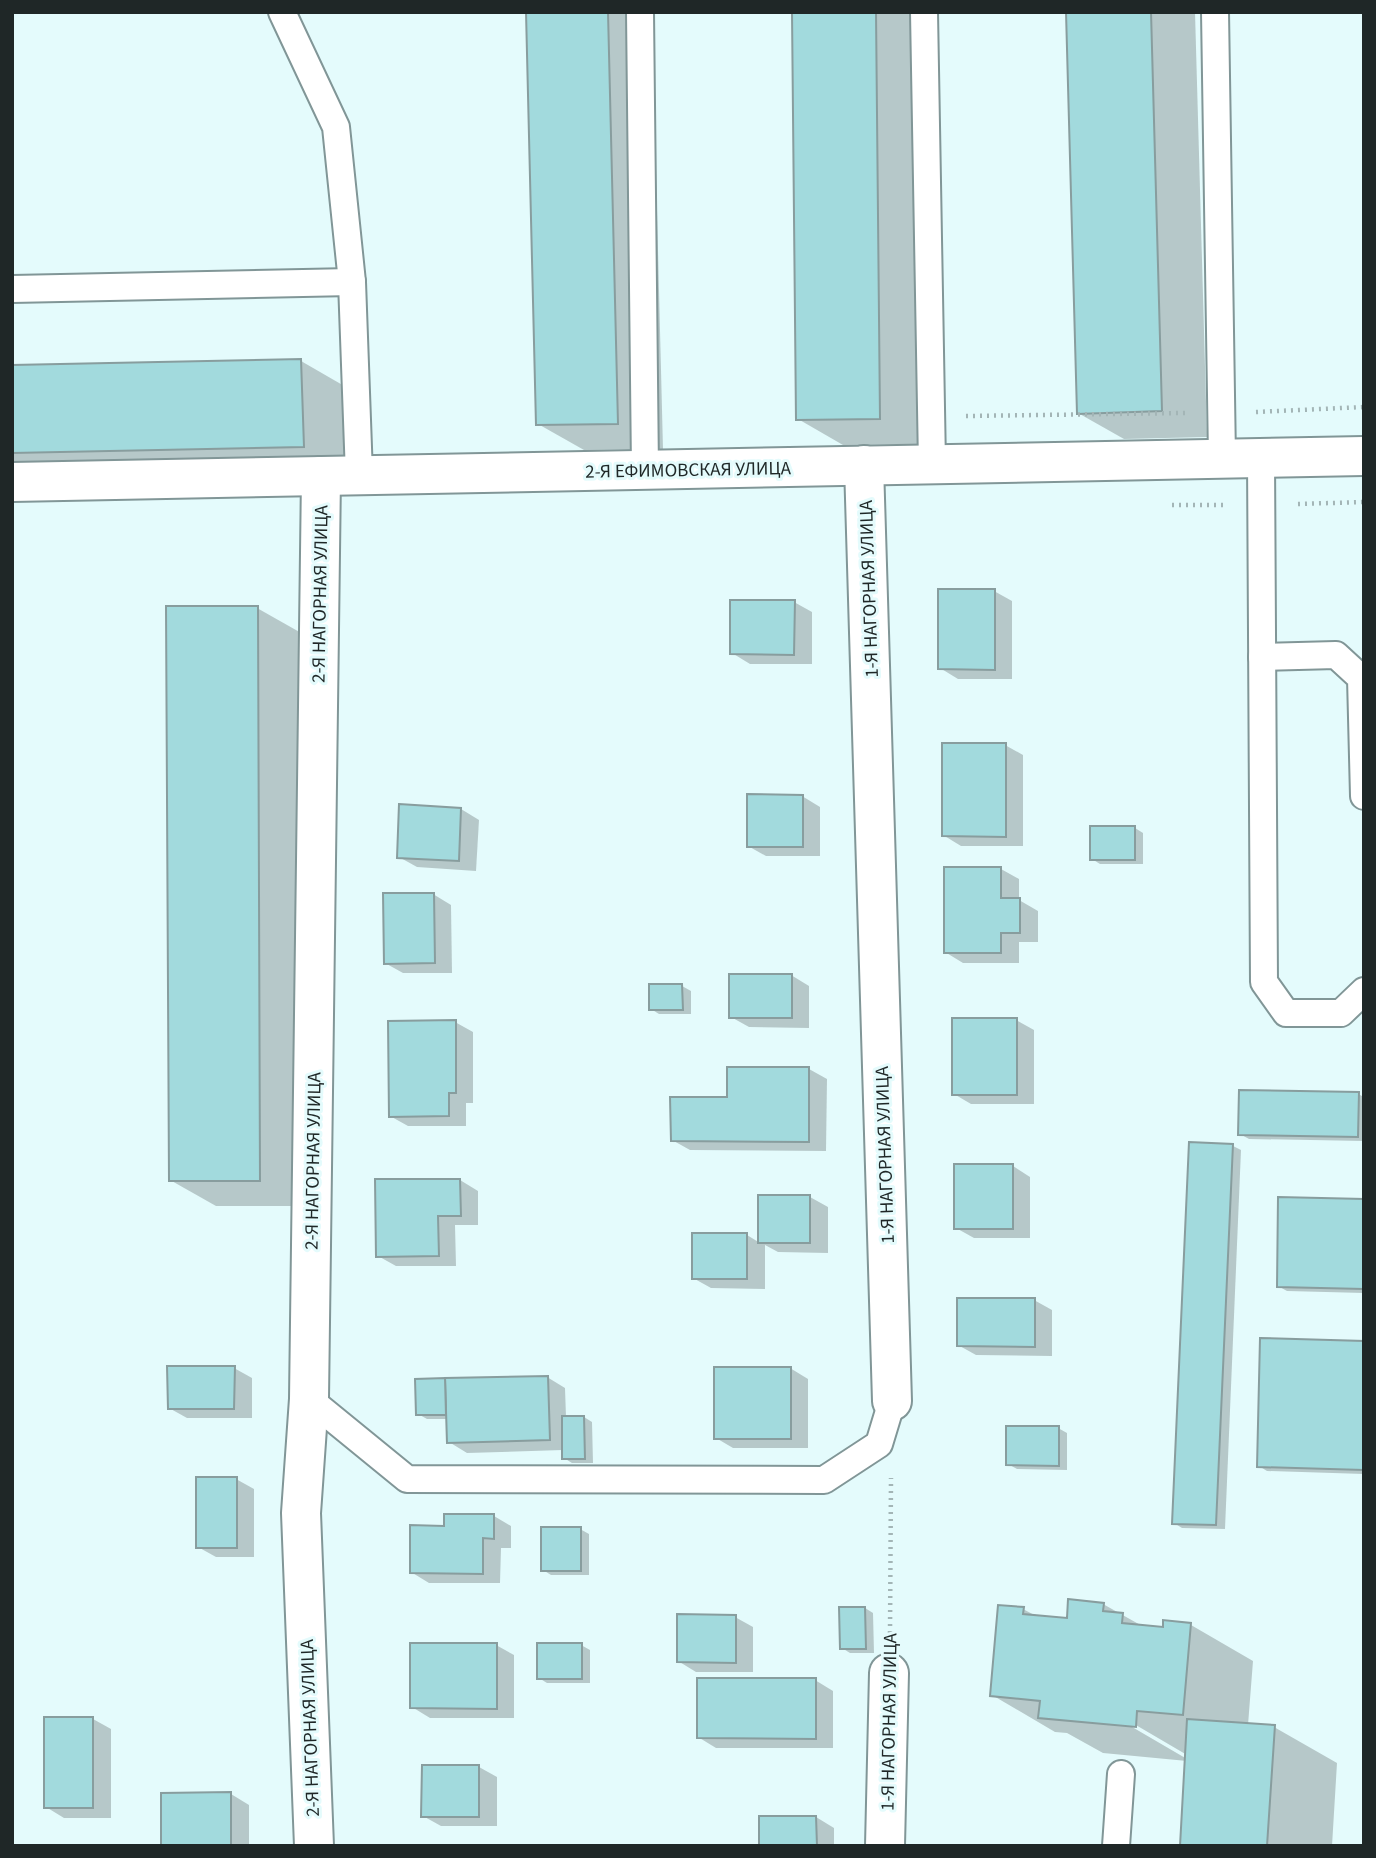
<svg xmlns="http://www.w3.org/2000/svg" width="1376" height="1858" font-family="'Source Sans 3',sans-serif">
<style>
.shadow{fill:#0003;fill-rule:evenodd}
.building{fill:#a2dadd;stroke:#889d9e;stroke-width:2}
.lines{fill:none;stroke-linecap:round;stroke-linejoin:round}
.service-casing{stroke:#819697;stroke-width:30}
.minor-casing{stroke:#819697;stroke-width:42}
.tertiary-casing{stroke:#819697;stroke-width:42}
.path{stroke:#a3b5b6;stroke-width:4.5;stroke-dasharray:2 5;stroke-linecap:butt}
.service{stroke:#fff;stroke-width:26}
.minor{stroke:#fff;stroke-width:38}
.tertiary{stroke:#fff;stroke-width:38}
.labels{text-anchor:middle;stroke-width:6;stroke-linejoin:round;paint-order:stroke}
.street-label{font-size:19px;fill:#1f2727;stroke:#e4fbfc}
</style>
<rect width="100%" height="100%" fill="#e4fbfc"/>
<!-- shadow -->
<g class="shadow">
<path d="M528 12H652L663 449 584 450 538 424Z"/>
<path d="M794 12H921L925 444 843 445 798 419Z"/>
<path d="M1067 12H1195L1207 437 1124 439 1078 413Z"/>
<path d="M301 361 346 387 349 472 12 479V367Z"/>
<path d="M994 591 1012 601V679H958L940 668Z"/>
<path d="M794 602 812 612V664H750L732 653Z"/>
<path d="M257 608 303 634 305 1206H216L170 1180Z"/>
<path d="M1005 745 1023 755V846H961L943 835Z"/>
<path d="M802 796 820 807V856H766L748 846Z"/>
<path d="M461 809 479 820 476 871 417 867 399 857Z"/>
<path d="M1135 828 1143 833V864H1100L1092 859Z"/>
<path d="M1001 869 1019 879V900L1038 911V942H1019V963H963L945 952Z"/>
<path d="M433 894 451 905 452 973H403L385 963Z"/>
<path d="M791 975 809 986V1028L749 1027 731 1017Z"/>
<path d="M682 986 691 991V1014H659L651 1009Z"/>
<path d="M1016 1020 1034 1030V1104H971L954 1094Z"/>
<path d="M455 1022 473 1032V1103H466V1126H408L390 1116Z"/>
<path d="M809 1069 827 1079 826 1151 690 1150 672 1140 729 1099Z"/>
<path d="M1358 1094 1364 1097V1141L1249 1139 1240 1134Z"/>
<path d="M1233 1146 1241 1150 1225 1529 1182 1528 1174 1523Z"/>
<path d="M1013 1166 1030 1177V1238H974L956 1228Z"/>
<path d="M460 1180 478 1191V1225H455L456 1266H396L378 1256Z"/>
<path d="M810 1197 828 1207V1253L778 1252 765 1245V1289L711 1288 693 1278 747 1235 760 1243Z"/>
<path d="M1364 1201V1293L1287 1291 1278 1286Z"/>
<path d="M1034 1300 1052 1310V1356L976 1355 958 1345Z"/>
<path d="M1364 1342V1474L1267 1471 1259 1466Z"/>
<path d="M234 1368 252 1378V1418H187L169 1408Z"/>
<path d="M790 1368 808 1379V1448H733L716 1438Z"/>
<path d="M547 1377 565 1388 566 1417H584L592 1422 593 1463H572L564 1458 563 1450 467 1453 449 1442 448 1419H427L418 1414 445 1380Z"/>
<path d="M1058 1428 1067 1433V1470L1017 1469 1008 1464Z"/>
<path d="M236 1479 254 1489V1557H216L198 1547Z"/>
<path d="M494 1516 511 1526V1548H501L500 1583H429L411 1572 446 1527Z"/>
<path d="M580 1529 589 1534V1575H551L543 1570Z"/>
<path d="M1103 1604 1144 1627 1164 1629 1191 1625 1253 1661 1248 1725 1274 1727 1337 1763 1332 1846H1181L1187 1761 1103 1753 1067 1733 1055 1732 992 1695 1023 1609 1038 1617 1068 1620ZM1129 1721 1187 1755V1759L1127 1724Z"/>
<path d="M865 1608 873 1613 874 1653H850L842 1648Z"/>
<path d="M735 1617 753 1627V1672H696L678 1661Z"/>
<path d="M496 1645 514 1655V1718H430L412 1707Z"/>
<path d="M581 1645 590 1650V1683H547L539 1678Z"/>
<path d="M815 1680 833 1691V1748H716L698 1737Z"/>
<path d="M93 1719 111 1729V1818H64L46 1807Z"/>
<path d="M479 1767 497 1777V1826H441L423 1816Z"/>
<path d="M231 1794 249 1805V1846H162Z"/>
<path d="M816 1817 834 1828V1846H761Z"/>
</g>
<!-- building -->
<g class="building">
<path d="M526 12H608L618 424 536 425Z"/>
<path d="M792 12H876L880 419 796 420Z"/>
<path d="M1066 12H1151L1162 411 1077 414Z"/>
<path d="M301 359 304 447 12 453V365Z"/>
<path d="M938 589H995V670L938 669Z"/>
<path d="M730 600H795L794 655 730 654Z"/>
<path d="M166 606H258L260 1181H169Z"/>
<path d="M942 743H1006V837L942 836Z"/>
<path d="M747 794 803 795V847H747Z"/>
<path d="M399 804 461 808 459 861 397 858Z"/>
<rect x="1090" y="826" width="45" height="34"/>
<path d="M944 867H1001V898H1020V933H1001V953H944Z"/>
<path d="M383 893H434L435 963 384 964Z"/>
<rect x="729" y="974" width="63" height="44"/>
<path d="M649 984H682L683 1010H649Z"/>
<rect x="952" y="1018" width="65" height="77"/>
<path d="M456 1020V1093H449V1116L389 1117 388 1021Z"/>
<path d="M727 1067H809V1142L671 1141 670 1097H727Z"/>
<path d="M1239 1090 1359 1092 1358 1137 1238 1135Z"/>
<path d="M1189 1142 1233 1144 1216 1525 1172 1524Z"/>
<rect x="954" y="1164" width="59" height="65"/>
<path d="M375 1179H460L461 1216H438L439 1256 376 1257Z"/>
<rect x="758" y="1195" width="52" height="48"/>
<path d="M1278 1197 1364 1199V1289L1277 1287Z"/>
<rect x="692" y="1233" width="55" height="46"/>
<path d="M957 1298H1035V1347L957 1346Z"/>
<path d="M1260 1338 1364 1341V1470L1257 1467Z"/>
<path d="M167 1366H235L234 1409H168Z"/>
<rect x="714" y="1367" width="77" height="72"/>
<path d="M548 1376 550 1440 447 1443 445 1378Z"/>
<path d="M445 1378 446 1415H416L415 1379Z"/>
<path d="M562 1416H584L585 1459H562Z"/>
<path d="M1006 1426H1059V1466L1006 1465Z"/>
<rect x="196" y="1477" width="41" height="71"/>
<path d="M444 1514H494V1539L483 1538V1574L410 1573V1525L444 1526Z"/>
<rect x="541" y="1527" width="40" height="44"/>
<path d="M1068 1599 1104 1603 1103 1611 1123 1613 1122 1623 1163 1627V1620L1191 1623 1183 1715 1137 1711 1136 1727 1038 1718 1040 1701 990 1696 998 1605 1024 1607 1023 1614 1067 1618Z"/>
<path d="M839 1607H865L866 1649H840Z"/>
<path d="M677 1614 736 1615V1663L677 1662Z"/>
<path d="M410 1643H497V1709L410 1708Z"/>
<rect x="537" y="1643" width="45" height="36"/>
<path d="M697 1678H816V1739L697 1738Z"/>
<rect x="44" y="1717" width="49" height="91"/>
<path d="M1187 1719 1275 1725 1267 1846H1180Z"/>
<path d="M422 1765H479V1817H421Z"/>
<path d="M231 1792V1846H161V1793Z"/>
<path d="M759 1816H816L817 1846H759Z"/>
</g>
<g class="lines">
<defs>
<g id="service">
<path d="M282 12 336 127 352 282 359 475"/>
<path d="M640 12 645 470"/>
<path d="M924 12 932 464"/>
<path d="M1215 12 1222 458"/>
<path d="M12 289 352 282"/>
<path d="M1261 458 1264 982 1286 1013H1341L1364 991"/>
<path d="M1262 657 1336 655 1361 678 1364 796"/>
<path d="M309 1399 407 1479 824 1480 879 1444 892 1401"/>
<path d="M1116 1846 1121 1774"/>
</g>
<g id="minor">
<path d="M864 465 892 1401"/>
<path d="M314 1846 301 1513 309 1399 321 476"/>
<path d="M885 1846 889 1673"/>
</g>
<path id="tertiary" d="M12 482 1364 456"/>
</defs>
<!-- service casing -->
<use href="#service" class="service-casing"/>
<!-- minor casing -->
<use href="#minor" class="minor-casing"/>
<!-- tertiary casing -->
<use href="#tertiary" class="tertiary-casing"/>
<!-- path -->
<g class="path">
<path d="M1256 412 1364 407"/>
<path d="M966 416 1185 413"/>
<path d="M1298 504 1364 502"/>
<path d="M1172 505H1226"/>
<path d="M890 1633 891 1478"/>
</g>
<!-- service -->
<use href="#service" class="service"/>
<!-- minor -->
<use href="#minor" class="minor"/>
<!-- tertiary -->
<use href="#tertiary" class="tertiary"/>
</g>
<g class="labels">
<!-- street labels -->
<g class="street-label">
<text transform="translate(688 469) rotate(-1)" y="7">2-Я ЕФИМОВСКАЯ УЛИЦА</text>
<text transform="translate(868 589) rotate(-92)" y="7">1-Я НАГОРНАЯ УЛИЦА</text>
<text transform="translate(319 594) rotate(-89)" y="7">2-Я НАГОРНАЯ УЛИЦА</text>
<text transform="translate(884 1155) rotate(-92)" y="7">1-Я НАГОРНАЯ УЛИЦА</text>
<text transform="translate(312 1161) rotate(-89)" y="7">2-Я НАГОРНАЯ УЛИЦА</text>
<text transform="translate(888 1722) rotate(-89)" y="7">1-Я НАГОРНАЯ УЛИЦА</text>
<text transform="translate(309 1728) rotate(-92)" y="7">2-Я НАГОРНАЯ УЛИЦА</text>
</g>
</g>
<!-- border -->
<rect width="1376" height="1858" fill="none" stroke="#1f2727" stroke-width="28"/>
</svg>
